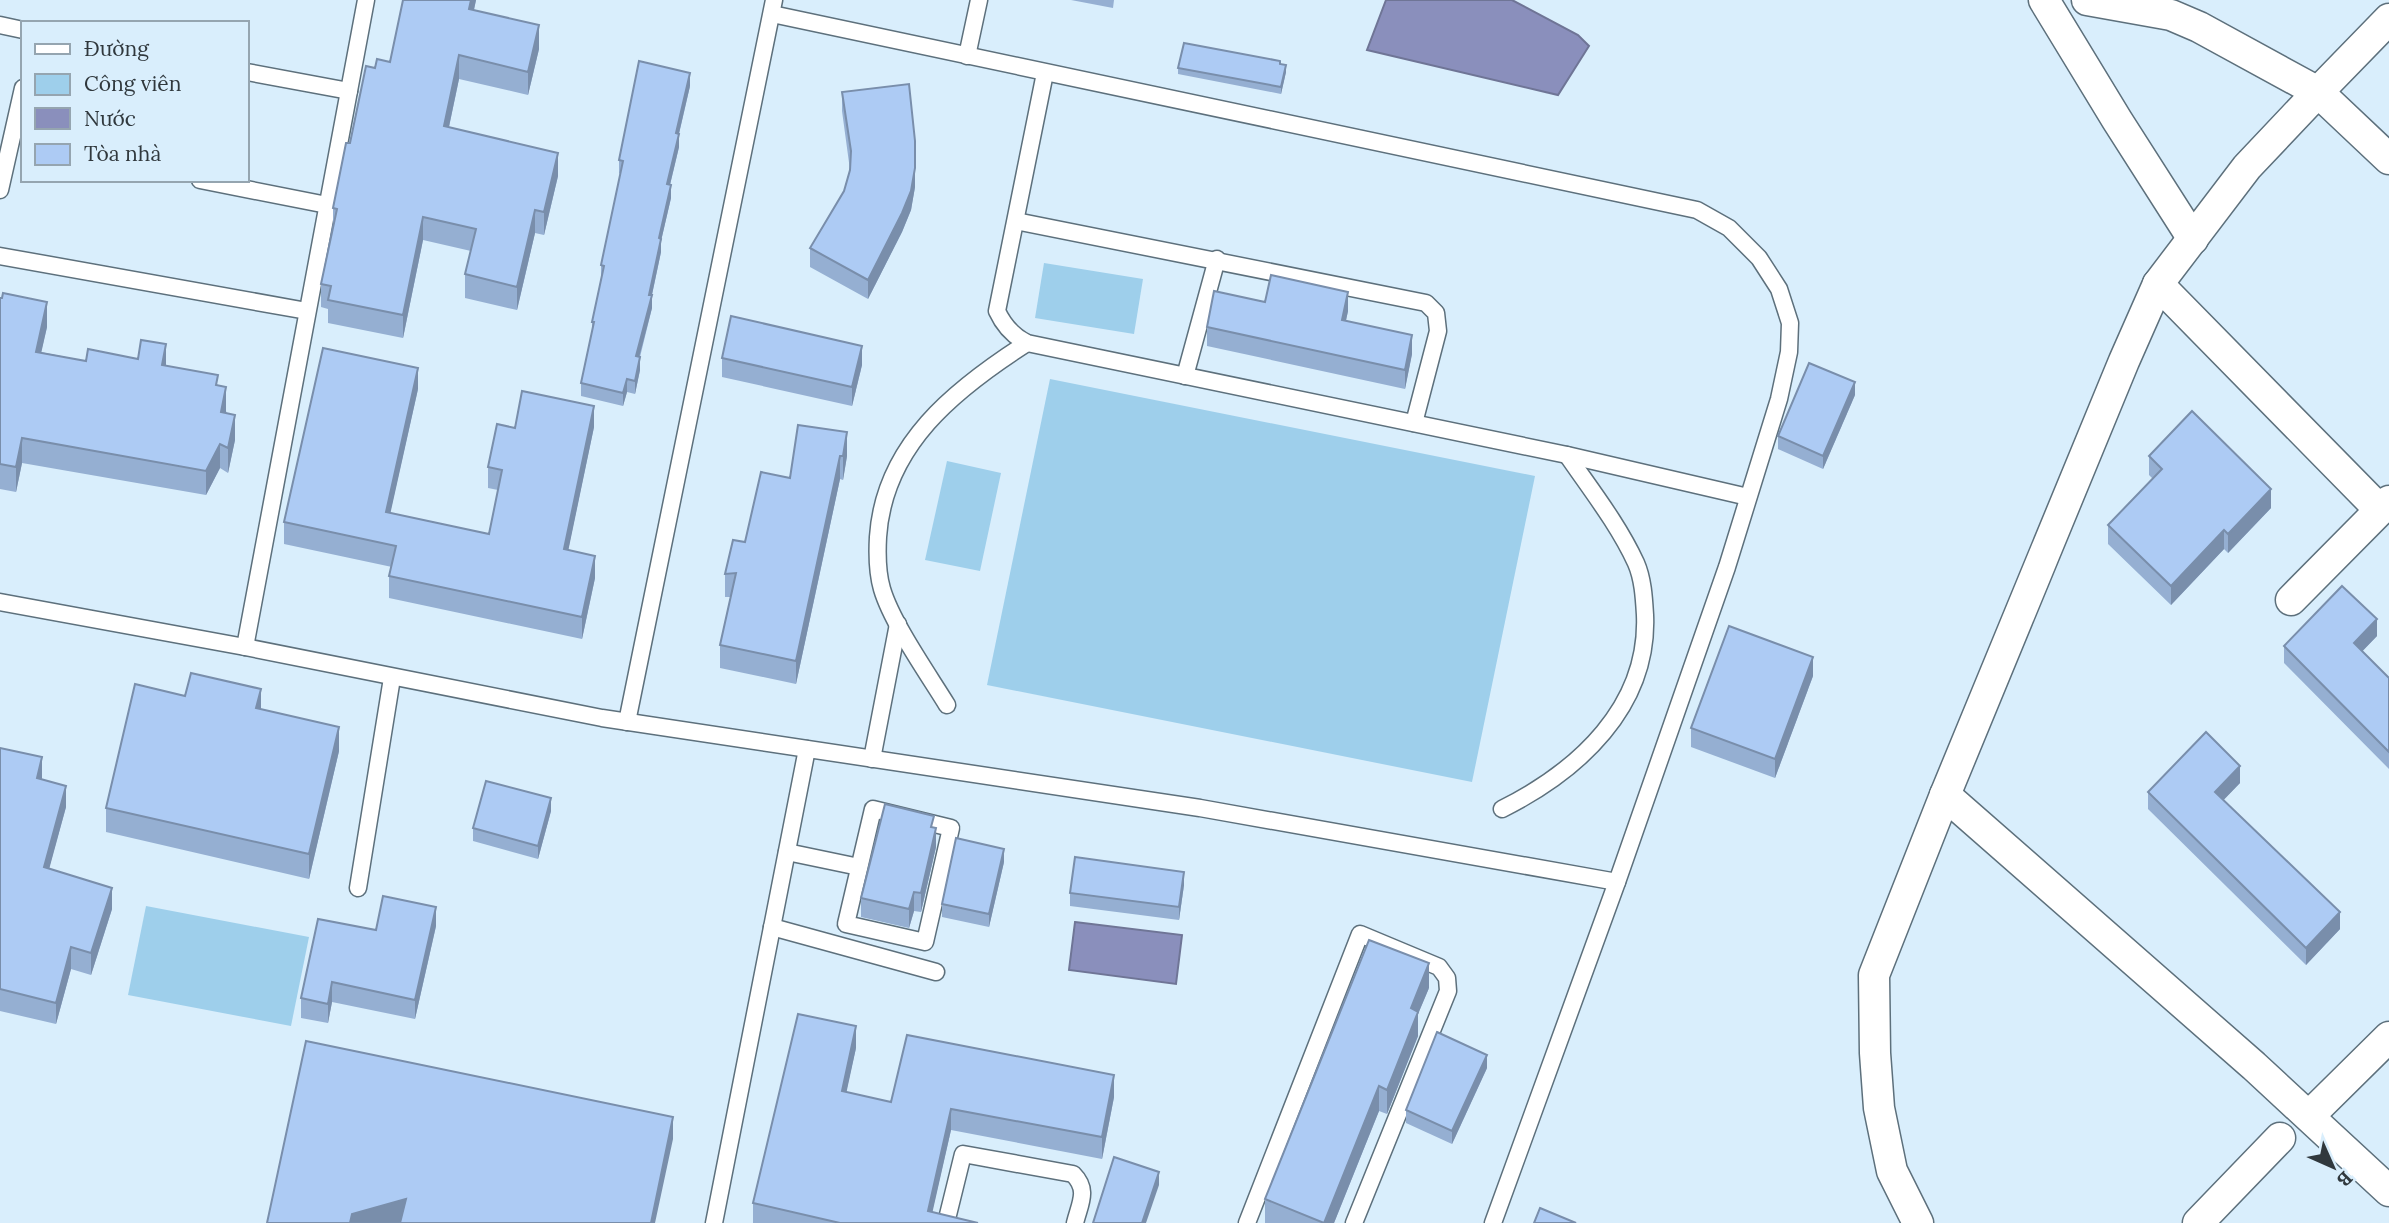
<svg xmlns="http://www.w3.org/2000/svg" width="2389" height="1223" font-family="Lora,serif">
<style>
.green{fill:#9ecfeb}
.water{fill:#8a8fbc;stroke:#6f7596;stroke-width:2}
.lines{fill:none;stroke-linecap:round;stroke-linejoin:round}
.service-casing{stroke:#5d707c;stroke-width:19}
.minor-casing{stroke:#5d707c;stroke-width:33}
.service{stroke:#fff;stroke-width:16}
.minor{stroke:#fff;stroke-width:30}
.wall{fill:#95afd2}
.shaded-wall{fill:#798eab}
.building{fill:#adcbf4;stroke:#798eab;stroke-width:2}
</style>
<rect width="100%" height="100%" fill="#d9eefc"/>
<!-- green -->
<g class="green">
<path d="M1044 263 1143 279 1134 334 1035 318Z"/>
<path d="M1050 379 1535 476 1472 782 987 685Z"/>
<path d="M947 461 1001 473 980 571 925 560Z"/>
<path d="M146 906 309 937 291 1026 128 995Z"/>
</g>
<!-- water -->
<g class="water">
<path d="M1386 0H1512L1578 35 1589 46 1558 95 1367 50Z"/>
<path d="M1075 922 1182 935 1176 984 1069 970Z"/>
</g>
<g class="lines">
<defs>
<g id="service">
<path d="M772 14 1697 210 1729 228 1759 258 1779 289 1790 323 1789 352 1779 399 1727 567 1617 882 1493 1223"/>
<path d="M0 25 23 30"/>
<path d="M967 56 979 0"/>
<path d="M247 72 349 91"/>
<path d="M1045 73 997 311C1003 324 1013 336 1027 343L1567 455 1748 497"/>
<path d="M200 180 327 205"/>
<path d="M0 190 23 88"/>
<path d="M1016 221 1426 303 1436 313 1438 331 1414 423"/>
<path d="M0 256 307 311"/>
<path d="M1185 376 1217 259"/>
<path d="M0 602 245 647 602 718 1200 808 1617 882"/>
<path d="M245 647 366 0"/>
<path d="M947 705C928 674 892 623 882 589 877 572 877 555 878 537 884 445 955 389 1027 343"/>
<path d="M627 722 774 0"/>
<path d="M872 759 898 624"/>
<path d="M873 809 951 828 925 942 846 924Z"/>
<path d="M1502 809C1578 771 1649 707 1645 615 1644 598 1643 579 1636 563 1618 524 1591 490 1567 455"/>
<path d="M787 852 859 867"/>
<path d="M358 888 392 678"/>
<path d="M772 927 936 972"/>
<path d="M714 1223 807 749"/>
<path d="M946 1223 963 1154 1073 1174C1089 1190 1080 1203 1075 1223"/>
<path d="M1247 1223 1360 934 1439 967 1447 978 1448 991 1354 1223"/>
</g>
<g id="minor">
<path d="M2044 0 2117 120 2193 239"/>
<path d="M2087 0 2171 15 2199 27 2318 92 2389 19"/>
<path d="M2158 284 2380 510"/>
<path d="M2291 600 2389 501"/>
<path d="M1945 795 2254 1066 2389 1191"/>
<path d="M2309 1116 2389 1037"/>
<path d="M1918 1223 1892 1171 1879 1108 1875 1053 1874 975 1945 795 2124 361 2158 284 2247 167 2318 92 2389 159"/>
<path d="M2198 1223 2280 1138"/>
</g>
</defs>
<!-- service casing -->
<use href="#service" class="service-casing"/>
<!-- minor casing -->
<use href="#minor" class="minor-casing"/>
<!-- service -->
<use href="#service" class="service"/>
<!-- minor -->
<use href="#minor" class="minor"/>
</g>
<!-- wall -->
<g class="wall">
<path d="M403 0H476L474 10 539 49 528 95 459 79 449 127 558 176 544 235 535 233 517 310 465 298V274L471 251 423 240 403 338 328 323V309L321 307V284L333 224V208L350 143 375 68 390 62Z"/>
<path d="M1071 0H1114L1113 8Z"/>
<path d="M1280 64 1286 72 1281 94 1178 74V68Z"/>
<path d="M690 86 679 134V147L670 185 671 198 661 241V252L652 295V308L640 357V370L635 394 627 392 623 406 581 396V383L592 334V322L601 278V265L620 174 619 173V160Z"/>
<path d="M842 92 915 187 911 210 902 232 868 299 810 267V248L844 191 850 170 842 111Z"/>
<path d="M0 298 47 327 41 352 86 361 166 366 218 385 235 440 228 473 220 468 206 495 22 463 16 492 0 489Z"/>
<path d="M1265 302 1348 311 1346 320 1412 354 1405 389 1207 346V327Z"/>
<path d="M722 358 862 365 852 406 722 377Z"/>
<path d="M418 389 390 513 489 534 498 490 488 488V467L515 428 594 427 568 550 595 578 582 639 389 598V576L392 567 284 544V522Z"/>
<path d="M1855 395 1823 469 1778 449V436Z"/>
<path d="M798 425 847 456 843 480 840 479 796 684 720 668V645L731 597H725V574L745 542 790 478Z"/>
<path d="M2149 456 2271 508 2228 553 2224 549 2171 605 2108 544V525L2153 479 2149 475Z"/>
<path d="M2377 636 2362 651 2389 678V769L2284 663V646Z"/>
<path d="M1813 676 1775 778 1691 747V728Z"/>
<path d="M185 696 261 709 339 751 309 879 106 832V808Z"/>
<path d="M0 748 42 779 66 807 49 868 112 909 91 975 71 969 56 1024 0 1011Z"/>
<path d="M2240 783 2223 800 2340 929 2306 965 2148 809V792Z"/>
<path d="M551 811 538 859 473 841V828Z"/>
<path d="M934 827 936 847 921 912 914 911 909 928 861 917V898Z"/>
<path d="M1004 862 989 927 942 917V904Z"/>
<path d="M1184 885 1179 920 1070 906V893Z"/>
<path d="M436 926 415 1019 332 1002 328 1023 301 1018V998L376 930Z"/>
<path d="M1429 988 1418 1014V1036L1387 1114 1379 1111 1334 1223H1265V1199Z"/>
<path d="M856 1048 846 1092 891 1102 1114 1097 1102 1159 951 1130 932 1212 978 1223H753V1203Z"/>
<path d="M1487 1068 1452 1144 1406 1123V1110Z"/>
</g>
<!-- shaded-wall -->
<g class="shaded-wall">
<path d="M471 0H476L469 32V9Z"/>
<path d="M539 25V49L528 95V72Z"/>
<path d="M459 55V79L444 150V126Z"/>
<path d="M1286 65V72L1281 94V87Z"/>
<path d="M690 73V86L676 146V133Z"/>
<path d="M679 134V147L667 197V184Z"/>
<path d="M915 141V187L911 210 902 232 868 299V280Z"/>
<path d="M558 153V176L544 235V212Z"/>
<path d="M671 185V198L661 241V252L651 299 652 295V308L636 369V356L659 238Z"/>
<path d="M535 210V233L517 310V287Z"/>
<path d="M423 217V240L403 338V315Z"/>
<path d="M1348 292V311L1342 339V320Z"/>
<path d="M47 302V327L36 376V352Z"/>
<path d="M1412 335V354L1405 389V370Z"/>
<path d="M166 344V369L162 365Z"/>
<path d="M862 346V365L852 406V387Z"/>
<path d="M640 357V370L635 394V381Z"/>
<path d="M418 368V389L386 533V512Z"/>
<path d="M627 379V392L623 406V393Z"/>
<path d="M1855 382V395L1823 469V456Z"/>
<path d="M226 387V412L221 437V412Z"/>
<path d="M594 406V427L564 571V549Z"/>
<path d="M235 415V440L228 473V448Z"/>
<path d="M847 432V456L843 480V456Z"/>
<path d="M22 438V463L16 492V467Z"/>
<path d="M220 444V468L206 495V471Z"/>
<path d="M840 456V479L796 684V661Z"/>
<path d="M2271 489V508L2228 553V534Z"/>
<path d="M2224 530V549L2171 605V586Z"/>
<path d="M595 556V578L582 639V617Z"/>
<path d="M2377 619V636L2354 660V643Z"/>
<path d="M1813 657V676L1775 778V759Z"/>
<path d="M261 689V714L256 708Z"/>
<path d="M339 727V751L309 879V854Z"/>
<path d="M42 757V778L37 799V778Z"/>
<path d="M2240 766V783L2215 809V792Z"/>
<path d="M66 786V807L44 888V867Z"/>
<path d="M551 798V811L538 859V846Z"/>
<path d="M936 828V847L921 912V893Z"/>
<path d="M1004 849V862L989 927V914Z"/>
<path d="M1184 872V885L1179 920V907Z"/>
<path d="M112 888V909L91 975V953Z"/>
<path d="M914 892V911L909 928V909Z"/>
<path d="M436 907V926L415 1019V1000Z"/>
<path d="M2340 912V929L2306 965V948Z"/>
<path d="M71 947V969L56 1024V1003Z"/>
<path d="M1429 963V988L1418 1014V1036L1387 1114V1090L1411 1008Z"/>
<path d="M332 982V1002L328 1023V1004Z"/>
<path d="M856 1026V1048L842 1113V1091Z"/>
<path d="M1487 1055V1068L1452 1144V1131Z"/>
<path d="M1114 1075V1097L1102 1159V1137Z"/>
<path d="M1379 1086V1111L1334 1223H1324Z"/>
<path d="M951 1109V1130L930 1223 928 1211Z"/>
<path d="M673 1117V1139L655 1223H651Z"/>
<path d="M1159 1172V1185L1146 1223H1142Z"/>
<path d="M406 1199V1221L399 1223H350L352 1214Z"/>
</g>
<!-- building -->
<g class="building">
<path d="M403 0H471L469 9 539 25 528 72 459 55 444 126 558 153 544 212 535 210 517 287 465 274 476 229 423 217 403 315 328 300 331 286 321 284 337 209 333 208 346 143H350L366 66 375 68 377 59 390 62Z"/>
<path d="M1184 43 1280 61V64L1286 65 1281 87 1178 68Z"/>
<path d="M639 61 690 73 676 133 679 134 667 184 671 185 659 238 661 239 649 295H652L636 356 640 357 635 381 627 379 623 393 581 383 594 322H592L604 266 601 265 623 161 619 160Z"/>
<path d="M909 84 915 141V168L911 191 902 213 868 280 810 248 844 191 850 170 851 151 842 92Z"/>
<path d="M1271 275 1348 292 1342 320 1412 335 1405 370 1207 327 1214 291 1265 302Z"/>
<path d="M3 293 47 302 36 352 86 361 88 349 138 359 141 340 166 344 162 365 218 375 216 385 226 387 221 412 235 415 228 448 220 444 206 471 22 438 16 467 0 464V298H2Z"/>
<path d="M731 316 862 346 852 387 722 358Z"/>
<path d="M323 348 418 368 386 512 489 534 502 470 488 467 497 424 515 428 522 391 594 406 564 549 595 556 582 617 389 576 396 546 284 522Z"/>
<path d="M1809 363 1855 382 1823 456 1778 436Z"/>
<path d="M2192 411 2271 489 2228 534 2224 530 2171 586 2108 525 2162 469 2149 456Z"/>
<path d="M798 425 847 432 843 456H840L796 661 720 645 736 573 725 574 733 540 745 542 761 472 790 478Z"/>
<path d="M2342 586 2377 619 2354 643 2389 678V752L2284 646Z"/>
<path d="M1729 626 1813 657 1775 759 1691 728Z"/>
<path d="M191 673 261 689 256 708 339 727 309 854 106 808 135 684 185 696Z"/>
<path d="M2206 732 2240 766 2215 792 2340 912 2306 948 2148 792Z"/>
<path d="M0 748 42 757 37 778 66 786 44 867 112 888 91 953 71 947 56 1003 0 989Z"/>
<path d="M486 781 551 798 538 846 473 828Z"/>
<path d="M885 804 934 816 931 827 936 828 921 893 914 892 909 909 861 898Z"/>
<path d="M956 838 1004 849 989 914 942 904Z"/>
<path d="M1075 857 1184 872 1179 907 1070 893Z"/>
<path d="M383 896 436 907 415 1000 332 982 328 1004 301 998 318 919 376 930Z"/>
<path d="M1369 940 1429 963 1411 1008 1418 1012 1387 1090 1379 1086 1324 1223 1265 1199Z"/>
<path d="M798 1014 856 1026 842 1091 891 1102 907 1035 1114 1075 1102 1137 951 1109 928 1211 978 1223H840L753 1203Z"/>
<path d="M1437 1032 1487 1055 1452 1131 1406 1110Z"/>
<path d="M306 1041 673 1117 651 1223H400L406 1199 352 1214 350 1223H267Z"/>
<path d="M1114 1157 1159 1172 1142 1223H1093Z"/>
<path d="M1540 1208 1576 1223H1534Z"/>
</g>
<!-- legend -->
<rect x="21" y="21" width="228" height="161" fill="#d9eefc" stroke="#95a5b0" stroke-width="2"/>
<rect x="35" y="44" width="35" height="10" fill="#ffffff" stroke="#95a5b0" stroke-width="2"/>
<text x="84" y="56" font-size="21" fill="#30383d">Đường</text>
<rect x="35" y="74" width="35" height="21" fill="#9ecfeb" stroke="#95a5b0" stroke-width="2"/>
<text x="84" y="91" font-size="21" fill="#30383d">Công viên</text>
<rect x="35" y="108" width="35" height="21" fill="#8a8fbc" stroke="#95a5b0" stroke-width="2"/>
<text x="84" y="126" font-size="21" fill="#30383d">Nước</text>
<rect x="35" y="144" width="35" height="21" fill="#adcbf4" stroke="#95a5b0" stroke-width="2"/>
<text x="84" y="161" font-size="21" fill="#30383d">Tòa nhà</text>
<!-- north arrow -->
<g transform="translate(2333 1167) rotate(135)" stroke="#d9eefc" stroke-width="5" paint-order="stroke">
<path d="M0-5L12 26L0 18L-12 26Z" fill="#30383d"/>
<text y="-10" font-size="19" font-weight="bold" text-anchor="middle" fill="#30383d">B</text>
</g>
</svg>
